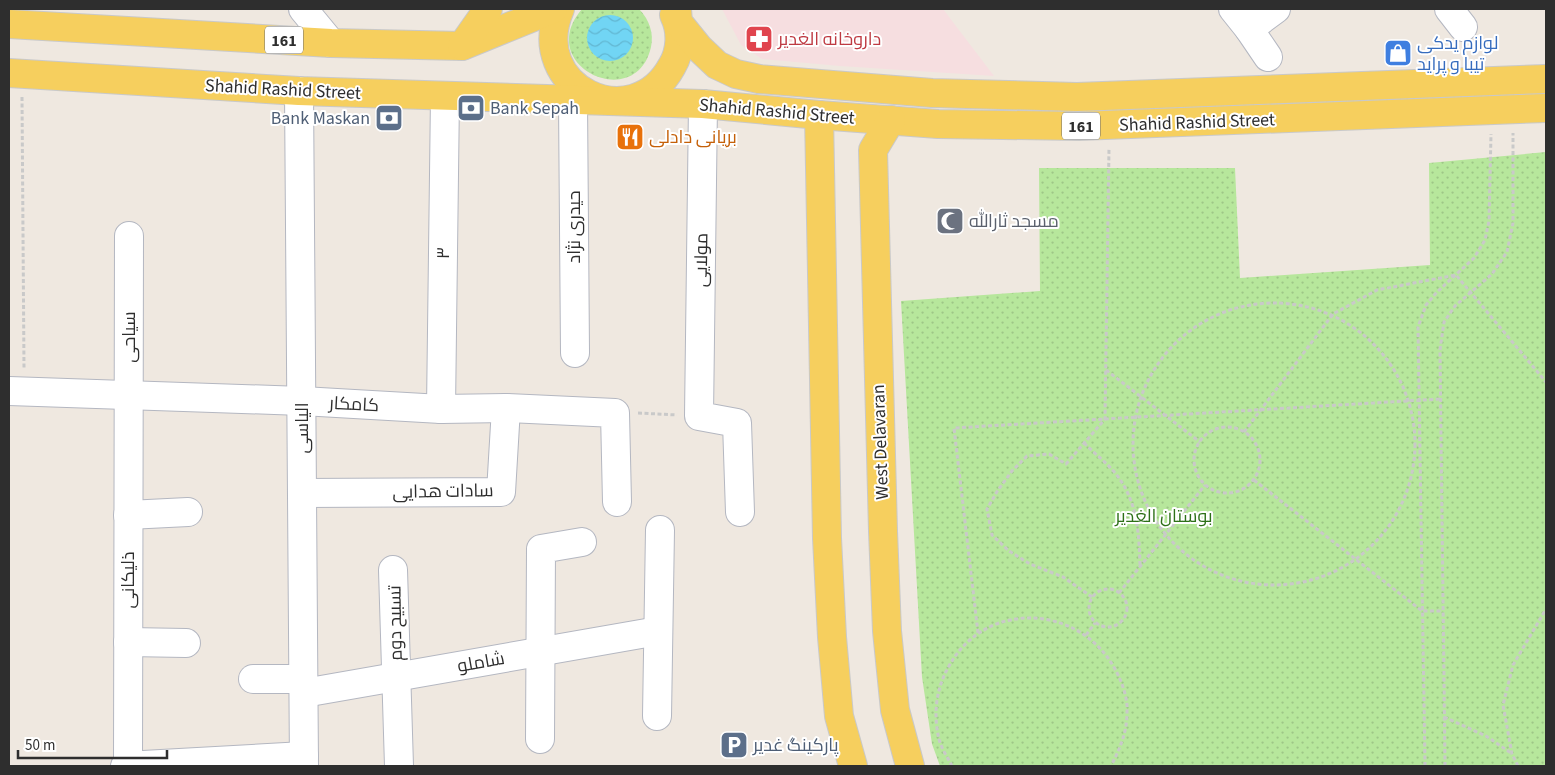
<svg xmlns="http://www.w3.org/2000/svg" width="1555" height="775" font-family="'Source Sans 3',Cairo,sans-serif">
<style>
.medical{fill:#f6dee0}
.green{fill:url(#green-dots)}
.water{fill:url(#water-waves)}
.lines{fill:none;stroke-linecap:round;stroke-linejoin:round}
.minor-casing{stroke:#b4b7c1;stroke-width:30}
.major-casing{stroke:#c9c9c9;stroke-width:30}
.path{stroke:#c9c9c9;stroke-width:3;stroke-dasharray:4 2.5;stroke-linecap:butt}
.minor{stroke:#fff;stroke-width:28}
.major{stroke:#f6cf5e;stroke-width:28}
.labels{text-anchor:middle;stroke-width:4;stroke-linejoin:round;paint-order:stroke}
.shield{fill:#fff;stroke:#6d6d6d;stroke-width:1}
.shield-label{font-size:16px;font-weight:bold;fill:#2e2e2e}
.health-label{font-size:18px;fill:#be3a42;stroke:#fff;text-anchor:start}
.shop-label{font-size:18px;fill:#366cbe;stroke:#fff;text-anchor:start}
.street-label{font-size:18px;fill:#2e2e2e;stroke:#fff}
.service-label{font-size:18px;fill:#4e5e75;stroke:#fff;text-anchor:start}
.food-label{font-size:18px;fill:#c56008;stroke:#fff;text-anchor:start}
.worship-label{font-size:18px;fill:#5b616d;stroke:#fff;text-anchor:start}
.park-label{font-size:18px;fill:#2d7018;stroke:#fff}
</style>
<defs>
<pattern id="green-dots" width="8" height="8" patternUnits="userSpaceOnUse" patternTransform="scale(1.25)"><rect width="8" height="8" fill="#b7e79c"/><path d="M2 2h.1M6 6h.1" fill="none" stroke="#9ec687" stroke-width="1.8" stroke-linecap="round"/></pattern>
<pattern id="water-waves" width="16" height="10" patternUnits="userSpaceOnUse" patternTransform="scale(1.25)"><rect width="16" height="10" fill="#71d5f4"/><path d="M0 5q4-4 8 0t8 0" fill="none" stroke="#62b7d2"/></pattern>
</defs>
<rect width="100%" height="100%" fill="#efe8e0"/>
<!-- medical -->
<path class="medical" d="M722 9H943L994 76 840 66 762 59 741 45Z"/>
<!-- green -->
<g class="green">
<path d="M582 9H639C649 19 654 33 651 47 636 114 533 66 582 9Z"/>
<path d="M1546 152V766H940L932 744 922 677 901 301 1040 291 1039 168H1235L1240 278 1430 265 1429 163Z"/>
</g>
<!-- water -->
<circle class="water" cx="610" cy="38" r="23"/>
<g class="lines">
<defs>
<g id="minor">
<path d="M303 9 331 43"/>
<path d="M1233 9 1249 29 1276 9"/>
<path d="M1449 9 1463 27"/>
<path d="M1249 29 1268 57"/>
<path d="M299 91 304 766"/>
<path d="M573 100 575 353"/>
<path d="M703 104 699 416 737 423 740 512"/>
<path d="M9 391 302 401 441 409 506 408 615 413 617 502"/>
<path d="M441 409 445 96"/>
<path d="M302 493 501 492 506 408"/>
<path d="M128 515 188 512"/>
<path d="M393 570 399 766"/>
<path d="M128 642 186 643"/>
<path d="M253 679H303"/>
<path d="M304 693 658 631"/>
<path d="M657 716 660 530"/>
<path d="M540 739 541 549 582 542"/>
<path d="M125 766 304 756"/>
<path d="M128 766 129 236"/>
</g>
<g id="major">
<path d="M560 9C526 88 633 138 672 66 681 51 682 31 674 15"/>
<path d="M677 9 678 22 699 48 717 65 736 74 759 79 932 93 1077 97 1546 79"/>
<path d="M9 24 331 43 462 46 553 9"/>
<path d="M462 46 488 9"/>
<path d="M9 73 299 91 703 104 819 115 938 124 1079 126 1546 108"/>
<path d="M819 115 827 538 832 637 839 716 853 766"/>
<path d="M891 120 873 150 883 531 887 631 895 710 910 766"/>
</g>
</defs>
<!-- minor casing -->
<use href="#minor" class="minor-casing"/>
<!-- major casing -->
<use href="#major" class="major-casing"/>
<!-- path -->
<g class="path">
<path d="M22 97 24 368"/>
<circle cx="1274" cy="444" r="141"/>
<path d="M1106 370 1200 442"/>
<path d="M638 413 677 415"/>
<circle cx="1227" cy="460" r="33"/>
<path d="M1244 432 1333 314 1377 290 1456 275 1546 382"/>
<path d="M1084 443C1094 453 1106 462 1115 473 1137 499 1139 532 1140 565"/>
<path d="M1254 480 1422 611H1443"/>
<circle cx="1108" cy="608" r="19"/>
<path d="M1119 593 1205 485"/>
<path d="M1092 597 1063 577 1030 564 1009 551 992 535 987 509 998 490 1012 471 1027 456 1049 454 1066 464 1105 419 1109 148"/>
<path d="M978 633 954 428 1440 399"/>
<path d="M1086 635 1095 623"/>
<path d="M1444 717 1486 736 1511 753"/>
<path d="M952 766C948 758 941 748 939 739 933 713 936 689 949 666 986 599 1079 604 1115 669 1122 682 1128 698 1127 712 1127 733 1120 748 1111 766"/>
<path d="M1425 766 1418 327 1426 305 1437 292 1474 258 1485 240 1489 221 1491 134"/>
<path d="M1445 766 1440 350 1444 322 1455 306 1492 274 1507 252 1513 223V133"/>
<path d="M1518 766 1512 754 1503 705 1513 665 1546 609"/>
</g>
<!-- minor -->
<use href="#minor" class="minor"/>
<!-- major -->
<use href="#major" class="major"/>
</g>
<!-- icons -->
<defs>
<symbol id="pharmacy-square" viewBox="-11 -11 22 22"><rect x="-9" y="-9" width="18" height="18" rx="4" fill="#e0444e" stroke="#fff"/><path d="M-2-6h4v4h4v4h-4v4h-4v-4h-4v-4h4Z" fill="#fff"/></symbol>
<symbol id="shop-square" viewBox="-11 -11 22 22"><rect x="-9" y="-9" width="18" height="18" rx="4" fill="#3f7fe0" stroke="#fff"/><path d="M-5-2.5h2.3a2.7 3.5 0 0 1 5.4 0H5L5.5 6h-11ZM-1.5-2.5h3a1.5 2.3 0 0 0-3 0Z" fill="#fff"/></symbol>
<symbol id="bank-square" viewBox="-11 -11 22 22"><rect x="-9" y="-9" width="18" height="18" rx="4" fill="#5c6f8a" stroke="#fff"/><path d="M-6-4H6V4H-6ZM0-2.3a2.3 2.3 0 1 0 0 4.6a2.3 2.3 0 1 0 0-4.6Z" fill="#fff"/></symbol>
<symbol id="restaurant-square" viewBox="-11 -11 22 22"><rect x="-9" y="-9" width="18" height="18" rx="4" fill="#e8710a" stroke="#fff"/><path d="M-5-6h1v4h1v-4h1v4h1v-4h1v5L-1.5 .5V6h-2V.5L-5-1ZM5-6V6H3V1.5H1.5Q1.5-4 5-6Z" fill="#fff"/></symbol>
<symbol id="mosque-square" viewBox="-11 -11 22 22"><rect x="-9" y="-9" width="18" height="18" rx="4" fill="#6b7280" stroke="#fff"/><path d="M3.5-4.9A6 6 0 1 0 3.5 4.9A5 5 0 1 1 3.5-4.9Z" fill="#fff"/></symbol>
<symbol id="parking-square" viewBox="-11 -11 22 22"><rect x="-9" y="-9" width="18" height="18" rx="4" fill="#5c6f8a" stroke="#fff"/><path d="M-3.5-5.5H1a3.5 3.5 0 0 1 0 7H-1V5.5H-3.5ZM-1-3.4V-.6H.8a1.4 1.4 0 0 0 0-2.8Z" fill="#fff"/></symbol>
</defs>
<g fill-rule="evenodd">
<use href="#pharmacy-square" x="743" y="23" width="32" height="32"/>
<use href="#shop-square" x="1382" y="37" width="32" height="32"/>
<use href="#bank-square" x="455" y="92" width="32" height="32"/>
<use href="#bank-square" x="373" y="102" width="32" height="32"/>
<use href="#restaurant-square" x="614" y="121" width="32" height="32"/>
<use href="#mosque-square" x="934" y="205" width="32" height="32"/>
<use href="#parking-square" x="718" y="729" width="32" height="32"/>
</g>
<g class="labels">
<!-- shield labels -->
<g class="shield">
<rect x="265" y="26.5" width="38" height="27" rx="4"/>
<rect x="1062" y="112.5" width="38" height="27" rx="4"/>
</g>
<g class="shield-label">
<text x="284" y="46">161</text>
<text x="1081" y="132">161</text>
</g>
<!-- health labels -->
<g class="health-label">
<text x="778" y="45">داروخانه الغدیر</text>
</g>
<!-- shop labels -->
<g class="shop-label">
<text x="1417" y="49">لوازم یدکی<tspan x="1417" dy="21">تیبا و پراید</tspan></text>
</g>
<!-- street labels -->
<g class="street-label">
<text transform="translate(283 89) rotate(3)" y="6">Shahid Rashid Street</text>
<text transform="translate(777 111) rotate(5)" y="6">Shahid Rashid Street</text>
<text transform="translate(1197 122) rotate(-2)" y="6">Shahid Rashid Street</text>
<text transform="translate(574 227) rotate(-90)" y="6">حیدری نژاد</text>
<text transform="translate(443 253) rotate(-89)" y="6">۳</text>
<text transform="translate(701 260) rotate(-89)" y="6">مولایی</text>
<text transform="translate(129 337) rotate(-90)" y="6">سیاحی</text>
<text transform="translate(354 404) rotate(3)" y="6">کامکار</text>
<text transform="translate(302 428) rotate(-90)" y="6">الیاسی</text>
<text transform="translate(880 442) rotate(-92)" y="6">West Delavaran</text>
<text transform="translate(443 491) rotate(-1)" y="6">سادات هدایی</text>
<text transform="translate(128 580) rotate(-90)" y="6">ذلیکانی</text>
<text transform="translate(395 623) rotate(-91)" y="6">تسبیح دوم</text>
<text transform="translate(481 662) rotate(-10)" y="6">شاملو</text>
</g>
<!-- service labels -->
<g class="service-label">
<text x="490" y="114">Bank Sepah</text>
<text x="370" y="124" text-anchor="end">Bank Maskan</text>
<text x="753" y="751">پارکینگ غدیر</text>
</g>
<!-- food labels -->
<g class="food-label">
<text x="649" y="143">بریانی دادلی</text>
</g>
<!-- worship labels -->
<g class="worship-label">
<text x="969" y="227">مسجد ثارالله</text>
</g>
<!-- park labels -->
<g class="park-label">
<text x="1164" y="522">بوستان الغدیر</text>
</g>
</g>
<!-- border -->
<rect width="1555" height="775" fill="none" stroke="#2e2e2e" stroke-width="20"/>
<!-- scale -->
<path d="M18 750v8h149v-8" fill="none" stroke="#2e2e2e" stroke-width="2.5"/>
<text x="25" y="750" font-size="15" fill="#2e2e2e" stroke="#ffffff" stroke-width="4" paint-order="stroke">50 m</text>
</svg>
